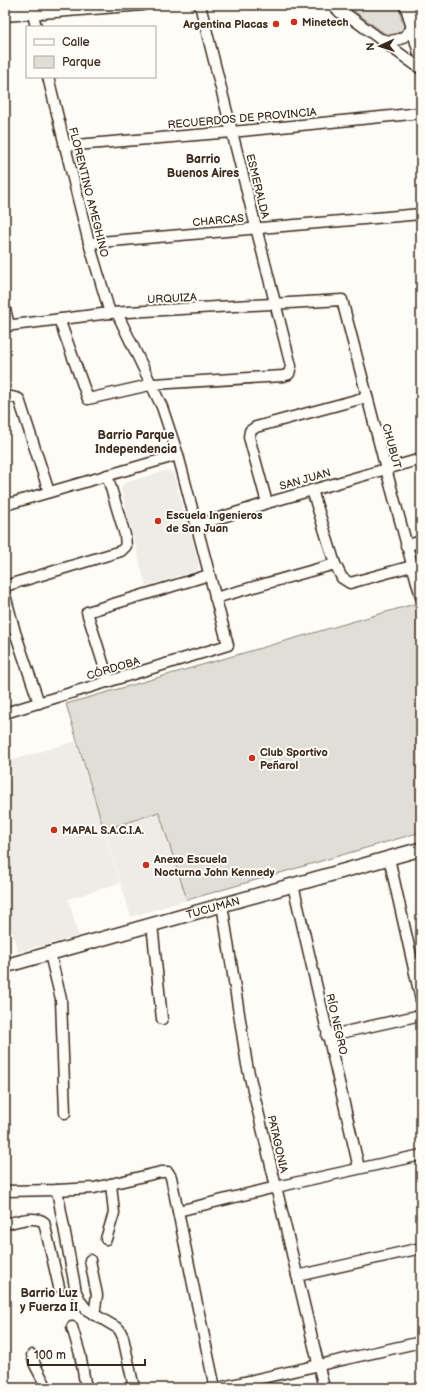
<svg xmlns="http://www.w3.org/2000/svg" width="426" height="1393" font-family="'Balsamiq Sans',sans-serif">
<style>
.built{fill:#efece7}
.green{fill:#e1ded7;stroke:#8e847a}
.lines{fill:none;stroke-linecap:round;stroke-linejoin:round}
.minor-casing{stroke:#3b2a1e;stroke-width:13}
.major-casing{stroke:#3b2a1e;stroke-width:16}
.highway-casing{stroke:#3b2a1e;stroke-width:18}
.minor{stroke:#fdfcf7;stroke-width:10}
.major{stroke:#fdfcf7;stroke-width:13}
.highway{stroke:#fdfcf7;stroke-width:15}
.poi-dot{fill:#c8321e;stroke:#fdfcf7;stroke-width:1.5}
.labels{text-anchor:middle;stroke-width:4;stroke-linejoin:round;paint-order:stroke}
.poi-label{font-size:11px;font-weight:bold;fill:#3b2a1e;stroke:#fdfcf7;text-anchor:start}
.street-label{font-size:11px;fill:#3b2a1e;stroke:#fdfcf7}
.neighbourhood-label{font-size:12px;font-weight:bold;fill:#3b2a1e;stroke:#fdfcf7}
</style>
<rect width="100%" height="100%" fill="#fdfcf7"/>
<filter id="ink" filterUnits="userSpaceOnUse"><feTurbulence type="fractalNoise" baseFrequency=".025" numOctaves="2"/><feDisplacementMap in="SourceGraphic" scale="8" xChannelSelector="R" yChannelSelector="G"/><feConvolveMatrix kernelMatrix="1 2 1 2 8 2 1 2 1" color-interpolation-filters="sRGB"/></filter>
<g filter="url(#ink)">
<!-- built -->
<g class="built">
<path d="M167 470 173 473 199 564 197 571 146 586 121 489 125 483Z"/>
<path d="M76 741 120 883 68 899 79 936 18 952 8 916H5V762Z"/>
<path d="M159 812 187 900 131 917 104 830Z"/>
</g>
<!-- green -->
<g class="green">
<path d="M346 5H398L404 27 400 35 388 36Z"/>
<path d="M414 604 419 622H421V832L187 900 159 812 104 830 66 704Z"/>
</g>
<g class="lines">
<defs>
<g id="minor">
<path d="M338 8 380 39 390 41 400 39 406 35 413 27"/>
<path d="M33 14 36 27"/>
<path d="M5 16 143 5"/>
<path d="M380 39 421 69"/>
<path d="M48 77 89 243 110 313"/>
<path d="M64 146 232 132 421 113"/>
<path d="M89 243 421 214"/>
<path d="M5 309 9 325"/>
<path d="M59 319 88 399 154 384 283 376 289 374 291 366 200 5"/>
<path d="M5 326 110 313 342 300 386 469 421 597"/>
<path d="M5 397H12L19 399 49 492"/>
<path d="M312 490 335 564 342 578 350 583 412 566"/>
<path d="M267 503 249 437 250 431 256 427 367 397"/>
<path d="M5 505 178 455"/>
<path d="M197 525 267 503 421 459"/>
<path d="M406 546 421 541"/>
<path d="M5 586 121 551 126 546 125 535 107 475"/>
<path d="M5 595 15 632 39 703"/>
<path d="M215 598 335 564"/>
<path d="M109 682 87 612 209 575"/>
<path d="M5 713 228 645 178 455 162 407 117 313"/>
<path d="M389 858 421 1000"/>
<path d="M293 885 359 1168"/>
<path d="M222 904 247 1065 324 1388"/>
<path d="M152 924 162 1019"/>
<path d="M50 954 61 999 65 1113"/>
<path d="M327 1036 421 1015"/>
<path d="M57 1190 76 1292 81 1302 87 1310 119 1329 123 1337 134 1388"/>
<path d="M5 1191 57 1190 94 1188 161 1172H168L171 1177 196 1299 215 1388"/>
<path d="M178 1211 276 1187 421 1155"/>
<path d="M5 1224C16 1222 34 1215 44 1222L59 1287"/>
<path d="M106 1239 114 1213 111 1184"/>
<path d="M90 1260 97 1295 94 1315"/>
<path d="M297 1276 421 1248"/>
<path d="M72 1327 80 1354 86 1388"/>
<path d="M32 1355 35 1365 47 1388"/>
<path d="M218 1388 421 1342"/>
</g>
<g id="major">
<path d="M407 5 421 55"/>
<path id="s1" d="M5 966 421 849"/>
</g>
<g id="highway">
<path d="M336 5 343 12"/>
<path d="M5 8 58 5"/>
</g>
</defs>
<!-- minor casing -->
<use href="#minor" class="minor-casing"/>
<!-- major casing -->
<use href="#major" class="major-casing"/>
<!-- highway casing -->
<use href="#highway" class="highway-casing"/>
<!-- minor -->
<use href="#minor" class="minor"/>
<!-- major -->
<use href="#major" class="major"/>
<!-- highway -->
<use href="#highway" class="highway"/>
</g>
</g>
<!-- markers -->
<g class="poi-dot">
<circle cx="294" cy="22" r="4"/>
<circle cx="276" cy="24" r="4"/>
<circle cx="158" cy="521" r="4"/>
<circle cx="252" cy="758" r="4"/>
<circle cx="54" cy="830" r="4"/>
<circle cx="146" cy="865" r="4"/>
</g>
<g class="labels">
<!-- poi labels -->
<g class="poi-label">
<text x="302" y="26">Minetech</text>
<text x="268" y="28" text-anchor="end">Argentina Placas</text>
<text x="166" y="519">Escuela Ingenieros<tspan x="166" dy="13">de San Juan</tspan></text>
<text x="260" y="756">Club Sportivo<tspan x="260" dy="13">Peñarol</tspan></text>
<text x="62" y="834">MAPAL S.A.C.I.A.</text>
<text x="154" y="863">Anexo Escuela<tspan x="154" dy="13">Nocturna John Kennedy</tspan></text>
</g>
<!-- street labels -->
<g class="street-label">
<text transform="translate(242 118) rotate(-5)" y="4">RECUERDOS DE PROVINCIA</text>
<text transform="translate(258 186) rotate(76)" y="4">ESMERALDA</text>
<text transform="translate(89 192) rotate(76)" y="4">FLORENTINO AMEGHINO</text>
<text transform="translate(218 220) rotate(-5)" y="4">CHARCAS</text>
<text transform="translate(172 298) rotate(-3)" y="4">URQUIZA</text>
<text transform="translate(392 446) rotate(75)" y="4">CHUBUT</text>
<text transform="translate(305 479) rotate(-16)" y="4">SAN JUAN</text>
<text transform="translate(113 668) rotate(-17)" y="4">CÓRDOBA</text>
<text dy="4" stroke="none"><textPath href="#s1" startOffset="216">TUCUMÁN</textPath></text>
<text transform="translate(337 1024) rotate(77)" y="4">RÍO NEGRO</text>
<text transform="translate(278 1144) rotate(77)" y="4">PATAGONIA</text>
</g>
<!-- neighbourhood labels -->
<g class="neighbourhood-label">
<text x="203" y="163">Barrio<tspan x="203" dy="14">Buenos Aires</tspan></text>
<text x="136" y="439">Barrio Parque<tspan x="136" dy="14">Independencia</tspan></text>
<text x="49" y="1297">Barrio Luz<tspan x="49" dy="14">y Fuerza II</tspan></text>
</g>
</g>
<!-- margin -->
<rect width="426" height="1393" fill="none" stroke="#fdfcf7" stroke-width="20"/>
<rect x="10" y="10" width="406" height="1373" fill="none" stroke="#3b2a1e" stroke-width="1.5" filter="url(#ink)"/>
<!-- legend -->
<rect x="26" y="26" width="130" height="52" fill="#fdfcf7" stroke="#afa8a0"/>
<rect x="34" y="39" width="20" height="6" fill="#fdfcf7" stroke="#afa8a0"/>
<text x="62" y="46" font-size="12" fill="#3b2a1e">Calle</text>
<rect x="34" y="56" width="20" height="12" fill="#e1ded7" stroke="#afa8a0"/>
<text x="62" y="66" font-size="12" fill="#3b2a1e">Parque</text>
<!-- north arrow -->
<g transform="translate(380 46) rotate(267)" stroke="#fdfcf7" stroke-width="3" paint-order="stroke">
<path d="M0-3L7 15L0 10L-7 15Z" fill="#3b2a1e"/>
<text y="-6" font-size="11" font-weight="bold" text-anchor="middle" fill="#3b2a1e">N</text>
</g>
<!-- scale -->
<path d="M28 1359v6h117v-6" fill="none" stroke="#3b2a1e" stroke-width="2"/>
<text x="34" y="1359" font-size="12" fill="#3b2a1e" stroke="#fdfcf7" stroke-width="3" paint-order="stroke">100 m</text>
</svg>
